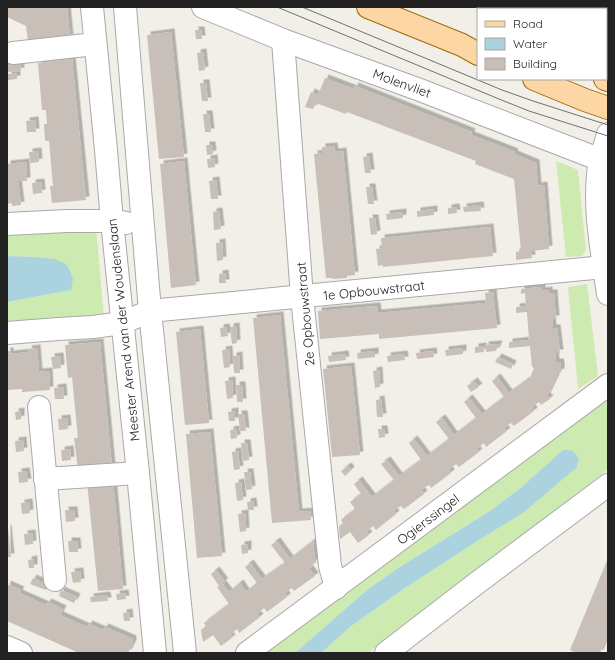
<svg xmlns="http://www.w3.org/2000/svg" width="615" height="660" font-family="Quicksand,sans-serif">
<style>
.grass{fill:#cdebb0}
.water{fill:#aad3df}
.building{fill:#c7bfb8;filter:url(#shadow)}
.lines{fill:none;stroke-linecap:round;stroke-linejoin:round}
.minor-casing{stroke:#a9a9a9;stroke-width:24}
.major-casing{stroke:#a06b00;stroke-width:24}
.minor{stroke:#fff;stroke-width:22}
.major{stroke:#fcd6a4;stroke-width:22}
.tram{stroke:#707070;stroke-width:1}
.labels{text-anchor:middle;stroke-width:3.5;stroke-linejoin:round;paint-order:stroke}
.street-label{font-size:13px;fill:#222;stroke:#fff}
</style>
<defs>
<filter id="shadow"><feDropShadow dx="3.5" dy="-3.5" stdDeviation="0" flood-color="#0004"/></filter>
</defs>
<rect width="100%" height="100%" fill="#f2efe9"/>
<!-- grass -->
<g class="grass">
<path d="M556 161 578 170 586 250 582 256 566 257Z"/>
<path d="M96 226 104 318 7 327V302L70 290 35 257 7 256V229Z"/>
<path d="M587 284 598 376 578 389 568 287Z"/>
<path d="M596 400 606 401 608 417V467L604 473 368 653H321L350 627 405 588 482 538 523 513 576 467 523 486 490 511 395 570 367 590 295 653H259Z"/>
</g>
<!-- water -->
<g class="water">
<path d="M7 256 35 257 55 259 67 265 73 279 71 290 7 302Z"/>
<path d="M563 450C573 450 575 451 579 460L577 467 523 513 482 538 405 588 350 627 321 653H295L367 590 395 570 490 511 523 486Z"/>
</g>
<!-- building -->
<g class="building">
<path d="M7 7H67L70 38 28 42 26 26 7 17Z"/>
<path d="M518 7H608V18L606 23V9H519L517 8Z"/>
<path d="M195 30H201L202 39H196Z"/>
<path d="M171 32 184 157 159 159 147 35Z"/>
<path d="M203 52 205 70 199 71 197 53Z"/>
<path d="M72 59 86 200 52 203 50 186H53L49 141H46L45 140 44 124H47L46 110H42L38 63Z"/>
<path d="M20 62 21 71 7 72V63Z"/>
<path d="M17 73V79L8 80V74Z"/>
<path d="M325 78 354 89 355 86 472 132 471 135 515 152 514 154 536 163 538 186 544 185 549 249 531 251 532 258 516 260V252L521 251 514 179 475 164 476 161 347 112 346 114 316 103 313 109 305 107 311 92 318 95Z"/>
<path d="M200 83H206L208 101H202Z"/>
<path d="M203 114H209L211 132H205Z"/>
<path d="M35 120 36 132H27L26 121Z"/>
<path d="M206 145H212L213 154 207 155Z"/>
<path d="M334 146 335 152 343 151 355 275 347 276V278L333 279 332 278H326L314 154 322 153V147Z"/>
<path d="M38 151 39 162 30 163 29 152Z"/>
<path d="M369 156 371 173H365L363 157Z"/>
<path d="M214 158 215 167 208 168 207 159Z"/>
<path d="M184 161 196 285 171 288 160 164Z"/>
<path d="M26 162 27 181H18L21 205 12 206V203L7 204V164Z"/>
<path d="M216 180 218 199H211L209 181Z"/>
<path d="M41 182 42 193 33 194 32 183Z"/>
<path d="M366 187H372L374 204H368Z"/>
<path d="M480 205 481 211 464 212 463 207Z"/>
<path d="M456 207 457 213 448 214V208Z"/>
<path d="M434 209V215L417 217V211Z"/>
<path d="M219 211 221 229 214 230 213 212Z"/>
<path d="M403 212V218L387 220 386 214Z"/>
<path d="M369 218H375L377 234 371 235Z"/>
<path d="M490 227 493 256 383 267V265L378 266 376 249 382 248 381 238Z"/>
<path d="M222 242 223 260 217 261 216 243Z"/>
<path d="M225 273 226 283H219V274Z"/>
<path d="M542 287V291L549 290V293H554L556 319H552L553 328H557L560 353H555L556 362H560L561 365V372L558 373 547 396 550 399 541 405 539 402 532 407 534 411 514 426 511 423 508 425 504 428 507 431 486 447 484 443 476 449 479 452 459 467 456 464 449 469 451 473 431 488 429 485 421 490 424 494 404 509 401 506 397 508 394 511 396 514 376 530 373 526 366 532 369 535 358 543 350 532 340 539 339 526 343 523 341 520 355 509 350 502 361 494 354 484 359 480 372 497 394 480 381 464 387 460 399 476 421 460 409 443 414 439 427 456 449 439 436 422 442 418 454 435 476 418 464 402 469 398 482 414 504 397 492 381 497 377 509 393 527 380 529 381 534 368 532 367 530 346 509 348V342L529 340 527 312 516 313V307L526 306 525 293 521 294V289Z"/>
<path d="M493 292 497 328 379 339V334L320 339 318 311 377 306 378 313 486 303 485 293Z"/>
<path d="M280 315 299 512 310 511 311 520 272 523 253 318Z"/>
<path d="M236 326 237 343 232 344 230 327Z"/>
<path d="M226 327 228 336 221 337 220 328Z"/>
<path d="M200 329 209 423 185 425 176 332Z"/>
<path d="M100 342 112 467 78 470 74 438H78L72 377 68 378 65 345Z"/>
<path d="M499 344 496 351 486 352 485 345Z"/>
<path d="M483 346 484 352 475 353V347Z"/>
<path d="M37 348 39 372 49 371 50 390 22 392V389L7 390V351H10V354L29 352 28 349Z"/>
<path d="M463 348V354L446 356 445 350Z"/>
<path d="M229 349 230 367 224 368 222 350Z"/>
<path d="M375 351V357L358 359 357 353Z"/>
<path d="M433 351 434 357 417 359 416 353Z"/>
<path d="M345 354 346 360 329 362 328 356Z"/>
<path d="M404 354 405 360 388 362 387 356Z"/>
<path d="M239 355 240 373H234L233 356Z"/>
<path d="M60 356 61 368 53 369 51 357Z"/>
<path d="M498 357 513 364 511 369 495 362Z"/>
<path d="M351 366 360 455 332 457 323 369Z"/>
<path d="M379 370 380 387 375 388 373 371Z"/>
<path d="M232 380 233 398 227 399 225 381Z"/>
<path d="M474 381 479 387 471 392 467 386Z"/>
<path d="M236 385H242L243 402H237Z"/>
<path d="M63 387 64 399H55L54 388Z"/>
<path d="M381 399 383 417H377L376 400Z"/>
<path d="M21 411V419L16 420 15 412Z"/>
<path d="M235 411V421H229L228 412Z"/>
<path d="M238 414H244L246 431H240Z"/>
<path d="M67 418 68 429 59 430 58 419Z"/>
<path d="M236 429 237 438 231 439 230 430Z"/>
<path d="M378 429H384L385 437 379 438Z"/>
<path d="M210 432 222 556 197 558 186 434Z"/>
<path d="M23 440 24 451 16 452 15 441Z"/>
<path d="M241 443H247L249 460 243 461Z"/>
<path d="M70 449 71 460 62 461 61 450Z"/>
<path d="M238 451 240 469 234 470 232 452Z"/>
<path d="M348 466 351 470 345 476 341 471Z"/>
<path d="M26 471 28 482 19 483 18 472Z"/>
<path d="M244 472H250L252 489 246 490Z"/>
<path d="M113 480 123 589 98 591 87 482Z"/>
<path d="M241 482 243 500 237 501 235 483Z"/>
<path d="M253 501 254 510H248L247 502Z"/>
<path d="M29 502 30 513 22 514 21 503Z"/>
<path d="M65 510H74L75 521 66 522Z"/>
<path d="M245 513 246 531 240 532 238 514Z"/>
<path d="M7 528H8L11 557H7Z"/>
<path d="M32 533 33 544 25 545 24 534Z"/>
<path d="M68 541H77L78 552H69Z"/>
<path d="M277 541 290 559 313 541 315 561 312 564 313 565 309 568 315 576 294 591 292 588 285 593 287 597 267 612 264 608 257 614 260 617 239 633 237 629 230 635 232 638 221 646 213 635 203 642 201 630 206 626 204 623 229 604 217 587 219 586 211 574 216 570 225 582 222 583 229 592 240 583 246 592 257 583 245 567 250 563 262 579 285 563 271 545Z"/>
<path d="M248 544V553L242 554 241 545Z"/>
<path d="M608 558V633L600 653H576L570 650Z"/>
<path d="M34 559V568H29L28 560Z"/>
<path d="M80 571 81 582 73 583 71 572Z"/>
<path d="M33 578 48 585 46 590 30 584Z"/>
<path d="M7 584 21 590 19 593 46 605 48 602 63 609 60 615 87 627 89 624 103 630 105 627 133 639V643L128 653H79L7 621Z"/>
<path d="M61 590 77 597 74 603 59 596Z"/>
<path d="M125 593 126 599 117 600 116 594Z"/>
<path d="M107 595 108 601 91 602 90 597Z"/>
<path d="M129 612 130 621H124L123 613Z"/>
</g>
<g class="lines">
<defs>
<g id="minor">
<path d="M92 7 106 150 112 221 138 473 155 653"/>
<path d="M125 7 150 311 185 653"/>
<path d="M203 7 283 40 420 90 601 160"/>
<path d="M283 40 302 297 330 566 336 588"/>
<path d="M13 53 95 44"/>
<path d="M608 134C606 143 602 152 600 160 592 205 602 250 608 294"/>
<path d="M7 224 67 221H112L126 223"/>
<path d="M7 333 58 329 93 327 122 323 150 311 604 267"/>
<path d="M39 407 55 580"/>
<path d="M45 479 138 473"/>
<path d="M7 647 21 653"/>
<path d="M247 653 608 385"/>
<path d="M386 653 473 586 608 485"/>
</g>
<g id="major">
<path d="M368 7 462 45 478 54"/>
<path d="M534 79 585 100 608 108"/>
<path d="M605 79 608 80"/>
</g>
</defs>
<!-- minor casing -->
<use href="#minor" class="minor-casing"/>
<!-- major casing -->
<use href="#major" class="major-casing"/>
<!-- minor -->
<use href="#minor" class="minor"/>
<!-- major -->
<use href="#major" class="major"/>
<!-- tram -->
<g class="tram">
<path d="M277 7 499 99 529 111 608 136"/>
<path d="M302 7 502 90 533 101 608 125"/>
</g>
</g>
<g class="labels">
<!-- street labels -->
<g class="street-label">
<text transform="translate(402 83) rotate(20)" y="5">Molenvliet</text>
<text transform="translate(374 290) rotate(-6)" y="5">1e Opbouwstraat</text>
<text transform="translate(305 314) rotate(-95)" y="5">2e Opbouwstraat</text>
<text transform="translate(123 330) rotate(-96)" y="5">Meester Arend van der Woudenslaan</text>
<text transform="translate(428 519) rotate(-37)" y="5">Ogierssingel</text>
</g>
</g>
<!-- border -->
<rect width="615" height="660" fill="none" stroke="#222222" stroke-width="16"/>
<!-- legend -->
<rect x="477" y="8" width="130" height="72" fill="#ffffff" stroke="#a7a7a7"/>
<rect x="485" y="21" width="20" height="6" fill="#fcd6a4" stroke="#a7a7a7"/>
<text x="513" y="28" font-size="12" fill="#222222">Road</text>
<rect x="485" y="38" width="20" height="12" fill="#aad3df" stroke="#a7a7a7"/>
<text x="513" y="48" font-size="12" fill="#222222">Water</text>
<rect x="485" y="58" width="20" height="12" fill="#c7bfb8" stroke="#a7a7a7"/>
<text x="513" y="68" font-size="12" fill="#222222">Building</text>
</svg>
